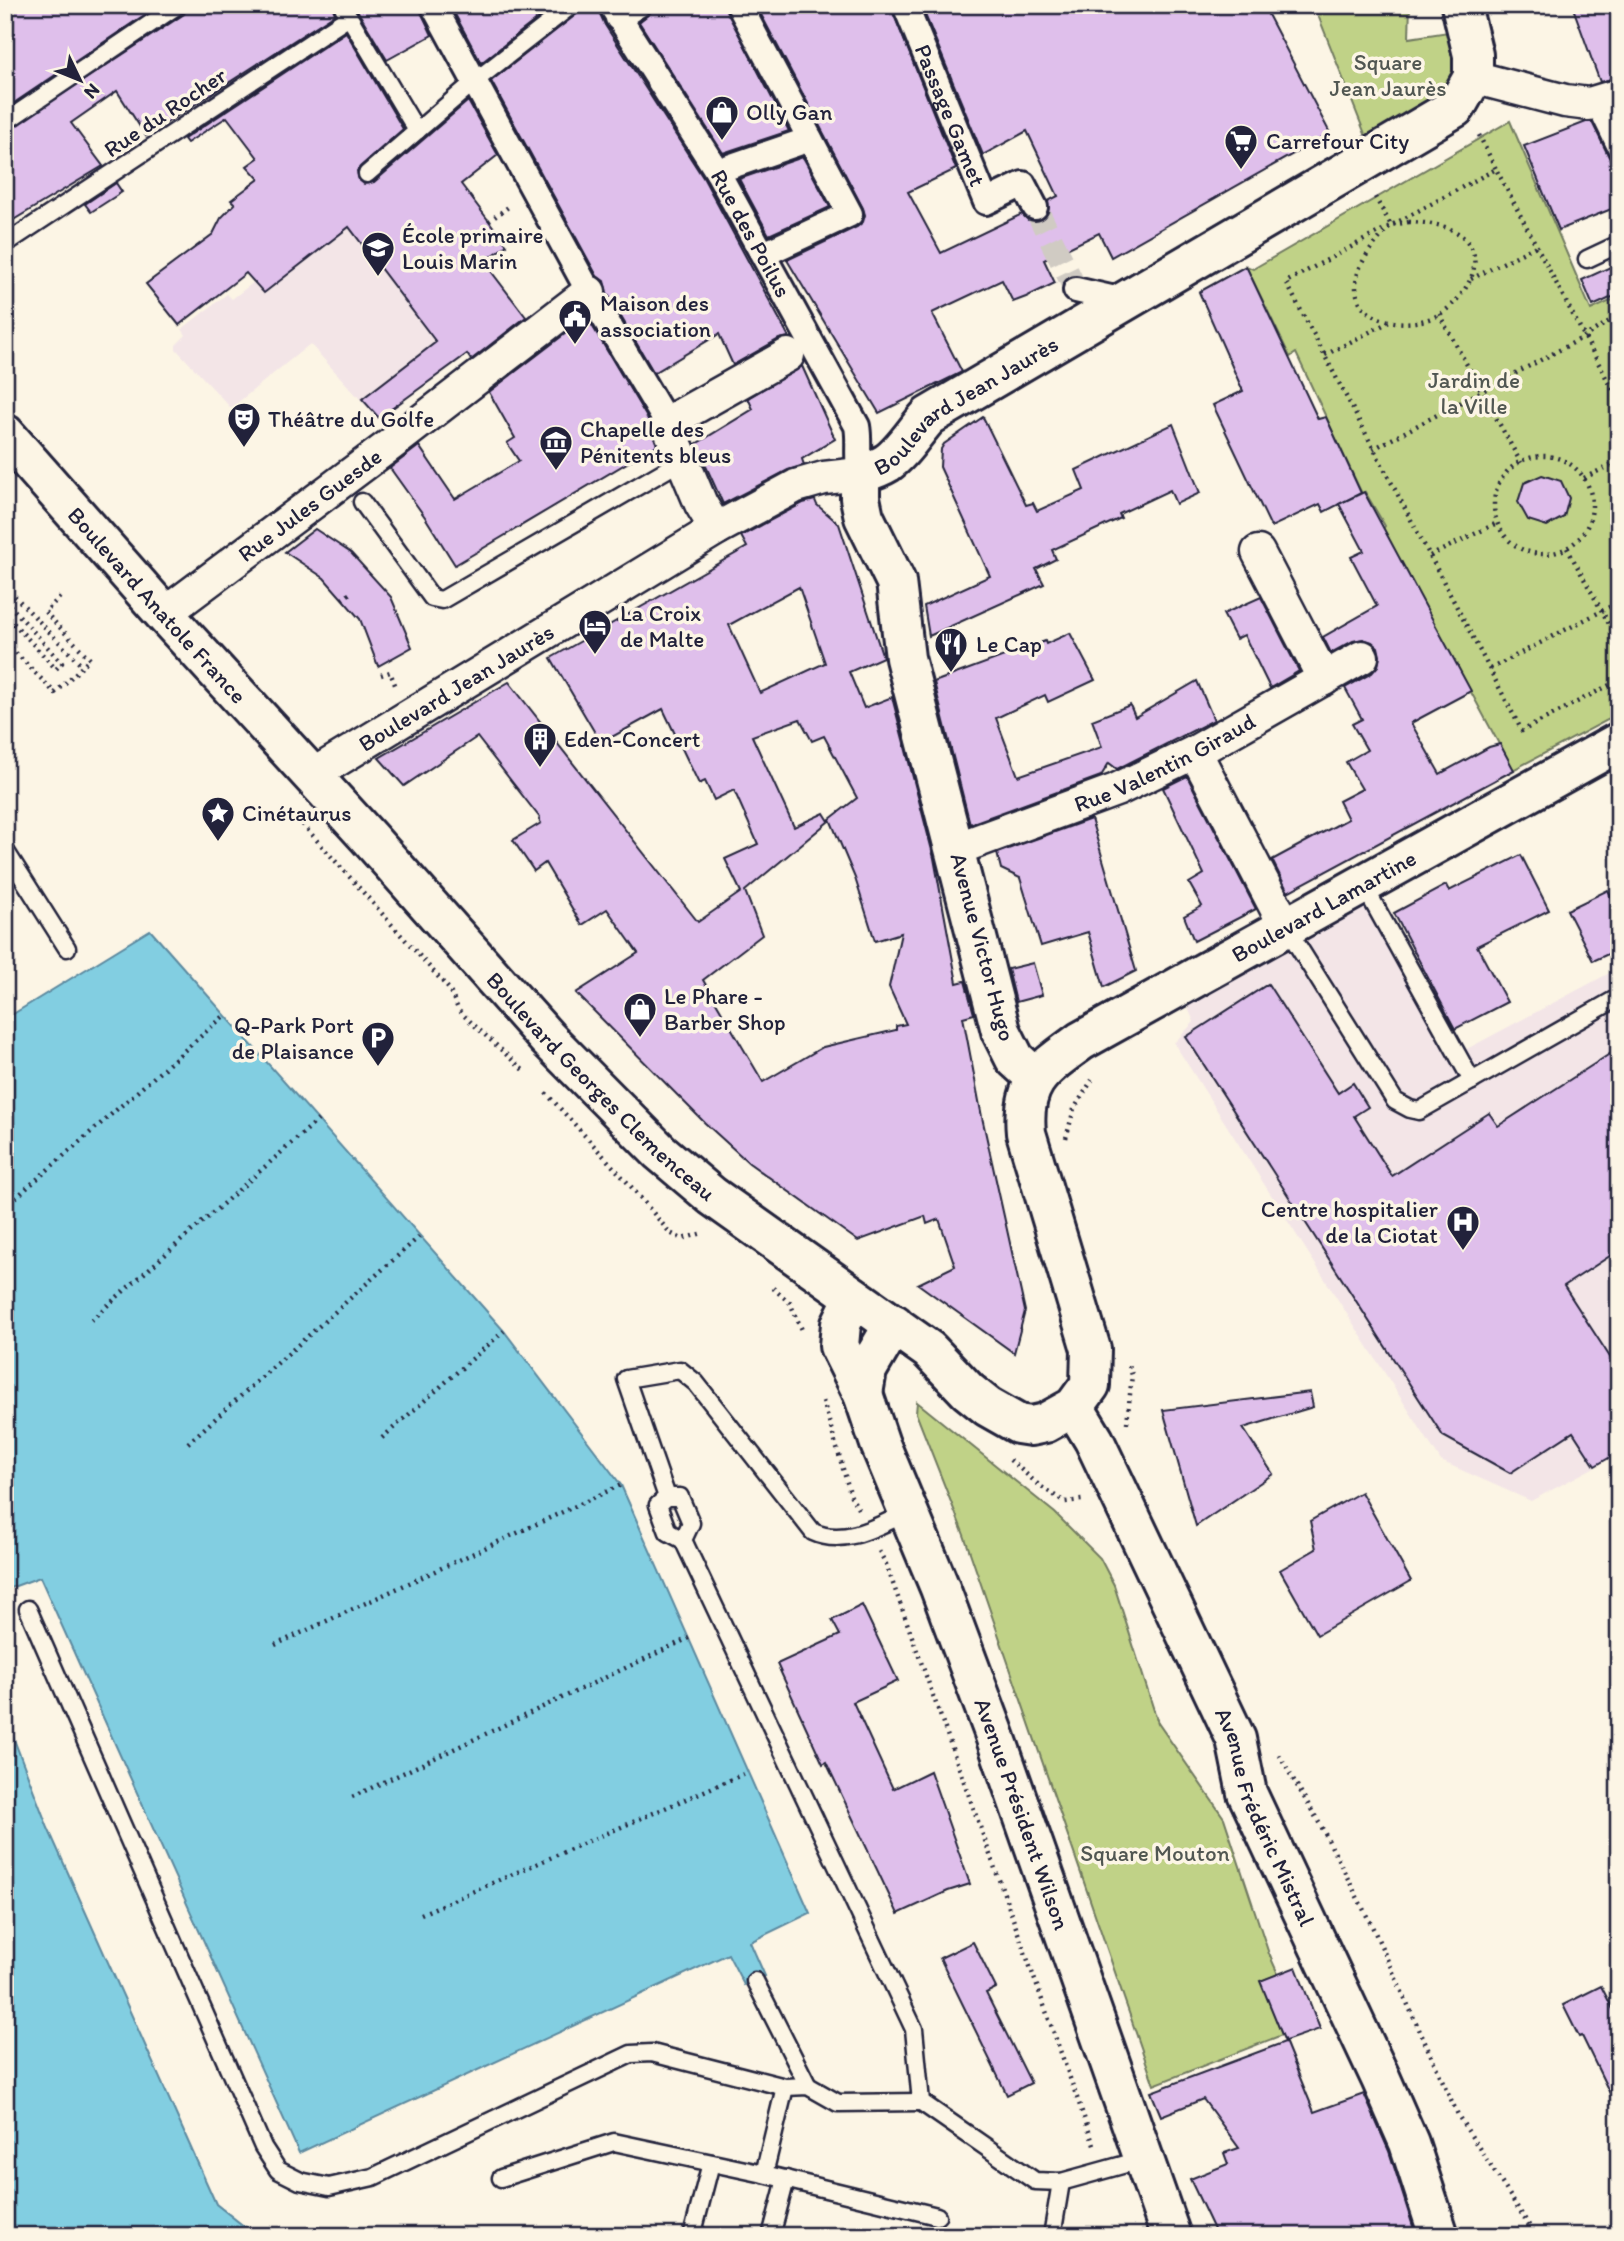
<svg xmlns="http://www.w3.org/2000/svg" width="1624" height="2241" font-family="Itim,sans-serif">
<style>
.built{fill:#f3e5e7}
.green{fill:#c0d287;stroke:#717a61;stroke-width:2}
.water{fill:#82cee1;stroke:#5c899f;stroke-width:2}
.building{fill:#dfbfeb;stroke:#22223b;stroke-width:2;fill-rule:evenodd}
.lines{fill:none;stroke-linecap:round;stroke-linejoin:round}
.pedestrian-tunnel{stroke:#d0cbc3;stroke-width:24;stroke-dasharray:24 12;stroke-linecap:butt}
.service-casing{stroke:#22223b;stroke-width:21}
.pedestrian-casing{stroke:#22223b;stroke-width:30}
.minor-casing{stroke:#22223b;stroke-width:37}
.tertiary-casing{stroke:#22223b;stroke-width:44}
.path{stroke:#22223b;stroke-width:4.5;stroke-dasharray:2 5;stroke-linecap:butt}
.service{stroke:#fcf5e5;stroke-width:16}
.pedestrian{stroke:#fcf5e5;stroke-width:24}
.minor{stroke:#fcf5e5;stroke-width:32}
.tertiary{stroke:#fcf5e5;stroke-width:38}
.labels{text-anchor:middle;stroke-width:7;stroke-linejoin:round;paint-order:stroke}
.park-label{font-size:23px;fill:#515752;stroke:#fcf5e5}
.street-label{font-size:23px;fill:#22223b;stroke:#fcf5e5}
.poi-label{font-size:23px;fill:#22223b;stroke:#fcf5e5;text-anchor:start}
</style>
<rect width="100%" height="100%" fill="#fcf5e5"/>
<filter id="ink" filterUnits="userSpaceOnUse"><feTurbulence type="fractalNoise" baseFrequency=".0143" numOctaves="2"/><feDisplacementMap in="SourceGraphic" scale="14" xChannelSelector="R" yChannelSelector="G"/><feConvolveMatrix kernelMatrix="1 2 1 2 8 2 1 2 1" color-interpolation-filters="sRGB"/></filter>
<g filter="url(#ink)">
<!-- built -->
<g class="built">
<path d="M433 143 460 185 461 184 507 245 485 262 522 312 378 419 310 344 231 408 176 349V345L186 335 182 329 227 294 232 299Z"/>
<path d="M1380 893 1465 1050 1619 968V1454L1531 1501 1441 1461 1174 1043 1194 1022 1185 1001Z"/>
</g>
<!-- green -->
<g class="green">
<path d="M1314 5H1410L1409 38 1448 32C1450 39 1454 46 1455 53 1460 98 1399 120 1367 139Z"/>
<path d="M1510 121 1591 310 1619 297V714L1513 770 1383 529 1385 526 1365 492 1362 494 1296 353 1290 357 1246 266 1253 269Z"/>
<path d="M917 1402 1055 1513 1100 1558 1114 1585 1158 1723 1224 1818 1269 1954 1278 1974 1261 1981 1282 2035 1154 2085 964 1535 916 1413Z"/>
</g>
<!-- water -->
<g class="water">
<path d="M150 930 504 1331 621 1485 810 1913 750 1942 765 1976 744 1985 728 1954 299 2153 40 1577 10 1588 5 1584V1019Z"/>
<path d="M5 1716 48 1828 216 2204 245 2227 279 2236H5Z"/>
</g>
<!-- building -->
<g class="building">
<path d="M5 5H159L5 109Z"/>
<path d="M188 5H332L335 14 146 136 117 91 71 123 103 166 5 225V132L184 14Z"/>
<path d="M354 5H418L432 35 387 60Z"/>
<path d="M450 5H555L481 63Z"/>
<path d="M582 5H596L605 25 704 179 789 337 779 339 733 365 719 334 654 373 607 293 604 281 597 276 491 81 578 13Z"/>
<path d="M653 5H724L789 131 723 153 639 22 651 12Z"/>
<path d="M756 5H890L956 169 908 192 941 253 1022 214 1028 220H1041L1048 214V201L1058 196 1027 131 983 155 921 5H1263L1330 133 1111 257 1099 233 1044 260 1055 283 1026 297 1013 302 1002 280 932 313 962 372 879 413 787 260 857 227 863 222 865 215 863 208Z"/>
<path d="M1572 5H1619V77L1600 82Z"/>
<path d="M346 32 403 129 360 167 357 171 359 180 364 184 374 182 468 101 498 155 461 184 507 245 484 262 526 317 471 360 467 354 379 418 362 399 436 342 349 227 264 293 246 273 179 325 146 284 213 234 221 218 235 204 231 200 259 179 247 166 258 158 227 117 187 143 184 139Z"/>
<path d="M1586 122H1592L1610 159 1619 164V206L1559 230 1524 146Z"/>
<path d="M803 157 830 207 769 235 739 179Z"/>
<path d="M116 183 122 192 91 212 85 204Z"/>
<path d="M1619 263V294L1593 306 1582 280Z"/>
<path d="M1246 266 1318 419 1326 417 1361 493 1324 512 1320 504 1271 527 1213 405 1243 391 1199 292Z"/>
<path d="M587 317 649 421 657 445 455 565 425 517 390 468 419 446 455 499 519 461 507 443 515 438 489 392Z"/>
<path d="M802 366 835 439 802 459 804 465 788 470 723 504 696 444 753 409 748 398Z"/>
<path d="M983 417 1026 505 1033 503 1037 511 1084 490 1076 470 1173 424 1200 493 1176 504 1170 490 1119 514 1121 518 1052 550 1056 559 1036 569 1044 584 929 636 924 606 990 576 940 467 941 449 944 444Z"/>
<path d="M1542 475 1561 481 1569 498 1564 517 1547 526 1528 520 1518 502 1524 483Z"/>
<path d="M1364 492 1471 691 1411 723 1440 774 1489 747 1500 744 1514 770 1288 892 1272 860 1348 819 1339 801 1362 789 1346 762 1367 750 1352 724 1362 719 1345 688 1372 673 1378 666 1380 656 1378 647 1372 642 1363 639 1353 641 1331 653 1323 637 1377 606 1351 557 1364 551 1339 504Z"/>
<path d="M815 500 817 505 839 524 883 657 849 672 864 708 892 697 934 858 957 983 965 981 974 1014 963 1017 982 1117 1025 1311 1014 1353 918 1284 955 1266 939 1219 927 1224 925 1216 858 1241 749 1163 705 1123 576 993 638 953 607 909 582 925 545 863 534 871 513 840 541 823 539 820 540 818 477 737 404 786 379 758 509 682 698 922 741 892 725 859 758 844 734 790 714 800 705 781 699 784 663 709 601 743 551 658 747 547 741 536 803 503ZM799 587 825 663 760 693 729 625ZM800 719 812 741 824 736 857 798 830 819 855 878 875 941 901 933 889 987 906 1024 896 1026V1030L823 1047 763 1082 703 980 762 935 745 891 829 821 824 813 794 827 752 736Z"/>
<path d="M315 529 351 553 391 597 412 647 378 666 360 619 324 578 285 552Z"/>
<path d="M1261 597 1299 671 1270 688 1244 635 1236 639 1223 614Z"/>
<path d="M1070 633 1095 680 1048 702 1045 695 996 718 1018 776 1102 747 1092 720 1130 705 1135 717 1197 681 1214 720 1117 769 1109 763 1101 776 970 824 934 682 1045 641 1046 644Z"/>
<path d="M1187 776 1256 909 1194 941 1184 916 1202 906 1189 883 1204 874 1163 788Z"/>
<path d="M1091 819 1136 971 1104 987 1088 932 1041 946 1020 878 1001 869 997 853Z"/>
<path d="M1521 855 1549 910 1477 946 1507 1002 1455 1029 1394 913 1446 885 1449 891Z"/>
<path d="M1608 890 1619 911V949L1593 961 1567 910Z"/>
<path d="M1033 963 1042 995 1016 1002 1008 969Z"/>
<path d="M1268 984 1338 1093 1353 1083 1368 1107 1354 1116 1392 1176 1489 1113 1498 1126 1619 1048V1250L1564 1286 1619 1371V1452L1595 1466 1573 1432 1510 1473 1443 1436 1186 1037Z"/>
<path d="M1310 1392 1313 1407 1243 1428 1273 1474 1196 1526 1163 1410Z"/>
<path d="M1361 1492 1411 1581 1317 1635 1280 1570 1316 1549 1310 1521Z"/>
<path d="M862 1605 898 1681 853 1702 893 1789 930 1771 970 1884 948 1891 898 1914 826 1762 823 1764 777 1664 840 1635 832 1620Z"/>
<path d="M973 1942 996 1988 986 1993 1031 2083 1007 2095 940 1958Z"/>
<path d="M1296 1967 1320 2029 1285 2041 1314 2112 1364 2094 1389 2151 1416 2236H1217L1190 2179 1228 2164 1224 2153 1239 2148 1203 2099 1161 2116 1151 2092 1285 2042 1260 1981Z"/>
<path d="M1601 1986 1619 2021V2112L1582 2036 1579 2037 1563 2005Z"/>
</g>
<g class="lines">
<!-- pedestrian-tunnel -->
<path class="pedestrian-tunnel" d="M1035 207 1076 290"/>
<defs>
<g id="service">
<path d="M342 5 417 131"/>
<path d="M1589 104 1600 115 1619 154"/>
<path d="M5 122 178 5"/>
<path d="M367 174 475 81 572 5"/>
<path d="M5 244 349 17"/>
<path d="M1587 259 1619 244"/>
<path d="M362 502 432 598 442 600 683 460"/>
<path d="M5 850 67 948"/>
<path d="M1363 884 1472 1081"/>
<path d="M1286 927 1395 1101 1410 1109 1419 1111 1619 997"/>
<path d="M667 1497 626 1379 680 1370 696 1383 813 1532C845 1547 880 1525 908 1512"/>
<path d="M683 1540 691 1523 680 1497H667L658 1505 668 1532 683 1540 914 2029 921 2102 1035 2181 1061 2182 1144 2159"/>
<path d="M28 1609 263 2147 278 2170 300 2181 329 2187 373 2177 631 2054 652 2053 785 2087 808 2086 838 2103 921 2102"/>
<path d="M755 1981 808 2086"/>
<path d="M785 2087 764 2174 937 2216"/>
<path d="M501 2178 614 2142 764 2174"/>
<path d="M692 2236 711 2163"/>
<path d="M771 2236 786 2179"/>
<path d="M1052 2236 1061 2182"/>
</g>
<g id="pedestrian">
<path d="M433 5 589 292 667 423"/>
<path id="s1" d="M611 5 717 171 857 426C860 442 856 458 860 474"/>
<path d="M739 5 850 214 764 254"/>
<path id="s2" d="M905 5 986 202 1023 184 1035 207"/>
<path d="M618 18 638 5"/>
<path d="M717 171 810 139"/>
<path d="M1076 290 1124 301"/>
</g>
<g id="minor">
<path d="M1473 77 1565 101 1589 104 1619 95"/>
<path d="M716 529 701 504 667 423 788 355"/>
<path d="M1258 552 1324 679"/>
<path id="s3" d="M164 614 390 445 589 292"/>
<path d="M1195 752 1286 927"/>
<path id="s4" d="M311 776 716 529 796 486 824 478 860 474"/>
<path id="s5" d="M956 849 1116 790 1195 752 1362 657"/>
</g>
<g id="tertiary">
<path id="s6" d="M5 434 164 614 369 838 547 1038 660 1152 712 1196 929 1350 968 1391 988 1407 1018 1424 1031 1426 1045 1423 1074 1407 1090 1385 1091 1349 1026 1133C1021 1081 1043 1069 1081 1041L1619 742"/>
<path id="s7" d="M1036 1078 1015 1059 1001 1031 905 658 896 582 864 517 860 498V474C869 471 879 468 887 463 903 452 915 431 929 416L1456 107 1473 77V55L1461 5"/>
<path id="s8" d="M854 1297 841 1324 839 1346 863 1394 880 1444 940 1588 993 1730 1171 2236"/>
<path d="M863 1394 867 1370 894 1324"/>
<path id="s9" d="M1074 1407 1094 1440 1236 1739 1247 1793 1381 2079 1409 2143 1439 2236"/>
</g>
</defs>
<!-- service casing -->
<use href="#service" class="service-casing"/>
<!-- pedestrian casing -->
<use href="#pedestrian" class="pedestrian-casing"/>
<!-- minor casing -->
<use href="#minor" class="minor-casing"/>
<!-- tertiary casing -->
<use href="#tertiary" class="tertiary-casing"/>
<!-- path -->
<g class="path">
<path d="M1479 135 1496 169"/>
<path d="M1375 197 1391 225"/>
<path d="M489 221 511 205"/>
<path d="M1409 222C1434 223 1463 226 1473 252 1476 261 1474 273 1469 282 1463 294 1452 307 1440 314 1414 330 1354 326 1356 284 1357 262 1377 241 1391 225Z"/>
<path d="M1471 279 1536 246"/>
<path d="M1439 314 1521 463"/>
<path d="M1325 355 1389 322"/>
<path d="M1619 402 1496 169 1286 282 1522 731 1619 680"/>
<path d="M1373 449 1584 337 1619 315"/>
<circle cx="1543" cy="505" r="49"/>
<path d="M1584 478 1619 461"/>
<path d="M1567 548 1619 642"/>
<path d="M1430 556 1497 523"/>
<path d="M5 586 82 666"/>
<path d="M342 599 352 592"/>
<path d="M5 600 62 663 56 669 5 614"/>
<path d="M5 652 11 648 55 693 90 659 45 612 63 594"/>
<path d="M1490 669 1619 602"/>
<path d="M381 675 390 672 396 687"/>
<path d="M298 819 449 989 459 1011 523 1070"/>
<path d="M546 1093 628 1183 670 1233 682 1239 703 1233"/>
<path d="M1066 1138 1074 1109 1092 1080"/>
<path d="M5 1207 224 1016"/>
<path d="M773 1288 790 1303 803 1332"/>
<path d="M91 1320 318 1120"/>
<path d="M823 1401 851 1496 858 1509"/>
<path d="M1127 1423 1132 1375 1128 1362"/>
<path d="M382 1438 504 1331"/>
<path d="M188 1443 420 1236"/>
<path d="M1010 1460 1040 1486 1065 1502 1082 1500"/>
<path d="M879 1551 886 1564 1095 2148"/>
<path d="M275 1645 621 1485"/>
<path d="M1279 1755 1321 1826 1372 1926 1459 2117 1536 2236"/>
<path d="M352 1797 689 1638"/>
<path d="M421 1914 748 1772"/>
</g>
<!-- service -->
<use href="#service" class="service"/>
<!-- pedestrian -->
<use href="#pedestrian" class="pedestrian"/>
<!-- minor -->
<use href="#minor" class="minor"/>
<!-- tertiary -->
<use href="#tertiary" class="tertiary"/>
</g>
</g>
<!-- icons -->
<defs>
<symbol id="shop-pin" viewBox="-11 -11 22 30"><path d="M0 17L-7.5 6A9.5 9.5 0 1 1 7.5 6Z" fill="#22223b" stroke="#fcf5e5"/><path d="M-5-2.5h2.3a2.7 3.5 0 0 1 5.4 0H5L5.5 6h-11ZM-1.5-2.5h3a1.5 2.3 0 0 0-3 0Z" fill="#fff"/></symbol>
<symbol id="supermarket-pin" viewBox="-11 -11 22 30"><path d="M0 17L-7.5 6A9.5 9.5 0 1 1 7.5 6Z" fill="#22223b" stroke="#fcf5e5"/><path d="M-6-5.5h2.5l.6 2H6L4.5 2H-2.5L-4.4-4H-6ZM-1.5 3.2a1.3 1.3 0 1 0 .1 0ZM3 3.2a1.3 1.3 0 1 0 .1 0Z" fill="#fff"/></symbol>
<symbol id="school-pin" viewBox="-11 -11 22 30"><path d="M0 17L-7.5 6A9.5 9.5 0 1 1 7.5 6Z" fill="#22223b" stroke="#fcf5e5"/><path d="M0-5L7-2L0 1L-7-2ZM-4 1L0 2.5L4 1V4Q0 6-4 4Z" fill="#fff"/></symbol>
<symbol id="civic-pin" viewBox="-11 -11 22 30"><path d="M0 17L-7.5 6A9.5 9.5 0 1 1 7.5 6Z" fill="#22223b" stroke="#fcf5e5"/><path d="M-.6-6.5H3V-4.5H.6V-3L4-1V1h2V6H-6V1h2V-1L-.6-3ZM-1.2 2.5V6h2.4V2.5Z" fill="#fff"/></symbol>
<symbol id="theatre-pin" viewBox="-11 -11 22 30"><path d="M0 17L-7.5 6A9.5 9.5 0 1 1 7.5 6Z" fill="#22223b" stroke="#fcf5e5"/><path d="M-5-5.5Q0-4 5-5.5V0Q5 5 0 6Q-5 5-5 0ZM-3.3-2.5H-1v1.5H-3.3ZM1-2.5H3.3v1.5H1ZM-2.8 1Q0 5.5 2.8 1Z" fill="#fff"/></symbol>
<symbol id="museum-pin" viewBox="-11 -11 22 30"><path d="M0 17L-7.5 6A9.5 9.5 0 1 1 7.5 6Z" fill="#22223b" stroke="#fcf5e5"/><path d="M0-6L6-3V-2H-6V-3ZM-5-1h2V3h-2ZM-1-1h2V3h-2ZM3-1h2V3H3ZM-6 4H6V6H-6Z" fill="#fff"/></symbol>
<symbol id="hotel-pin" viewBox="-11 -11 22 30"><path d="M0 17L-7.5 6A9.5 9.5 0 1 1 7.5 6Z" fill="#22223b" stroke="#fcf5e5"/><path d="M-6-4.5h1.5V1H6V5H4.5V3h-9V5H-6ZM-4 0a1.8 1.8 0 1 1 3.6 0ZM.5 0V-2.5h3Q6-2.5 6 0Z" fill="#fff"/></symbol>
<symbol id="restaurant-pin" viewBox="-11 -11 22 30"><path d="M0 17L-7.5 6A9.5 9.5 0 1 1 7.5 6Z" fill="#22223b" stroke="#fcf5e5"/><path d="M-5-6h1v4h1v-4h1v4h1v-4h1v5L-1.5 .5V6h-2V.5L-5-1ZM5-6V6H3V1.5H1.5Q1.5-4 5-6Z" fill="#fff"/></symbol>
<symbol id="building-pin" viewBox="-11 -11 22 30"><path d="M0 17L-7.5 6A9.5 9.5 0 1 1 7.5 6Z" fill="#22223b" stroke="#fcf5e5"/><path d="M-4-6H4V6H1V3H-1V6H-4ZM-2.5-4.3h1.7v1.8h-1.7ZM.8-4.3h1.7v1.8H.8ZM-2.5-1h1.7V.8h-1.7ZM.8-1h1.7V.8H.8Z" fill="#fff"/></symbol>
<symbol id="sight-pin" viewBox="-11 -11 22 30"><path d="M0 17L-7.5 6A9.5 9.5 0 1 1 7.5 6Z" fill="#22223b" stroke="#fcf5e5"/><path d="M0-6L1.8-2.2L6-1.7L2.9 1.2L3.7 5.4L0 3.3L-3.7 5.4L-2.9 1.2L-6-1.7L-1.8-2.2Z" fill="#fff"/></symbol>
<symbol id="parking-pin" viewBox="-11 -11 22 30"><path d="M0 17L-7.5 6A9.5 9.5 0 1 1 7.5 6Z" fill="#22223b" stroke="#fcf5e5"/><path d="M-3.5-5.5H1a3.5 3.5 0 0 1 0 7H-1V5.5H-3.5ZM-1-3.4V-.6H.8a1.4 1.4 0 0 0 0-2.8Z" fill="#fff"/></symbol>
<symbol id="hospital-pin" viewBox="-11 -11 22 30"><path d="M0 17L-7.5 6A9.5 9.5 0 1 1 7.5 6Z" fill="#22223b" stroke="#fcf5e5"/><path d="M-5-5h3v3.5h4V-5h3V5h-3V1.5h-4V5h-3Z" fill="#fff"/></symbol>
</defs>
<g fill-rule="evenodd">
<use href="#shop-pin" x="703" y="93" width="38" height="52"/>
<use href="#supermarket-pin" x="1222" y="122" width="38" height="52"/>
<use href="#school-pin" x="359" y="229" width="38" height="52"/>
<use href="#civic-pin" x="556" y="297" width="38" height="52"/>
<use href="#theatre-pin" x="225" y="400" width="38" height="52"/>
<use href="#museum-pin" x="537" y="423" width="38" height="52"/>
<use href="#hotel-pin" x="576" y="607" width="38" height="52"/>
<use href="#restaurant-pin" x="932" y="625" width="38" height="52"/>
<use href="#building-pin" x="521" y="720" width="38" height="52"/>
<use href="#sight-pin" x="199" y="794" width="38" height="52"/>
<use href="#shop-pin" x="621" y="990" width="38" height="52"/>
<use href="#parking-pin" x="359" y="1019" width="38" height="52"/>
<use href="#hospital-pin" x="1444" y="1203" width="38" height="52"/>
</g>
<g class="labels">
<!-- park labels -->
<g class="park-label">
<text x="1388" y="70">Square<tspan x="1388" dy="26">Jean Jaurès</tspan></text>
<text x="1474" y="388">Jardin de<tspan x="1474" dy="26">la Ville</tspan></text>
<text x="1155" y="1861">Square Mouton</text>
</g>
<!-- street labels -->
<g class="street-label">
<text transform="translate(165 112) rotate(-34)" y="8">Rue du Rocher</text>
<text dy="8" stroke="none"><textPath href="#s2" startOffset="119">Passage Gamet</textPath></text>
<text dy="8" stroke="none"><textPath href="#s1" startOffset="268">Rue des Poilus</textPath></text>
<text dy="8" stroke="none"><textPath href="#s7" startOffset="765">Boulevard Jean Jaurès</textPath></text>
<text dy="8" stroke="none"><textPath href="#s3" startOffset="182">Rue Jules Guesde</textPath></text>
<text dy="8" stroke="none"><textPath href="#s6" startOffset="229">Boulevard Anatole France</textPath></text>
<text dy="8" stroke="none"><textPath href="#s4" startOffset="170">Boulevard Jean Jaurès</textPath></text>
<text dy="8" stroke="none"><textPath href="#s5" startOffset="226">Rue Valentin Giraud</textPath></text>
<text dy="8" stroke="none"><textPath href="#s6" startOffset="2165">Boulevard Lamartine</textPath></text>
<text transform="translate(983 947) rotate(75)" y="8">Avenue Victor Hugo</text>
<text dy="8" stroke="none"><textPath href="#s6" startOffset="884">Boulevard Georges Clemenceau</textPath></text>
<text dy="8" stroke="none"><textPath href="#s8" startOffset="555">Avenue Président Wilson</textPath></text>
<text dy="8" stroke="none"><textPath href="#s9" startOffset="453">Avenue Frédéric Mistral</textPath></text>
</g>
<!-- poi labels -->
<g class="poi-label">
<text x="746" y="120">Olly Gan</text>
<text x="1266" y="149">Carrefour City</text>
<text x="402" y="243">École primaire<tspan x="402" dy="26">Louis Marin</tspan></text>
<text x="600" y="311">Maison des<tspan x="600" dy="26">association</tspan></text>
<text x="268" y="427">Théâtre du Golfe</text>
<text x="580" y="437">Chapelle des<tspan x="580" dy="26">Pénitents bleus</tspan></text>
<text x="620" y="621">La Croix<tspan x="620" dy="26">de Malte</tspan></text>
<text x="976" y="652">Le Cap</text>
<text x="564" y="747">Eden-Concert</text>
<text x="242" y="821">Cinétaurus</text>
<text x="664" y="1004">Le Phare -<tspan x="664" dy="26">Barber Shop</tspan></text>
<text x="354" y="1033" text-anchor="end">Q-Park Port<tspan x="354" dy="26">de Plaisance</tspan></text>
<text x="1438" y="1217" text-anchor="end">Centre hospitalier<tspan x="1438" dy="26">de la Ciotat</tspan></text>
</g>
</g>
<!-- margin -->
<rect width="1624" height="2241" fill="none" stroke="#fcf5e5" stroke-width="28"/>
<rect x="14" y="14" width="1596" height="2213" fill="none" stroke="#22223b" stroke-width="2.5" filter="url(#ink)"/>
<!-- north arrow -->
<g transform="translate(80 80) rotate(133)" stroke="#fcf5e5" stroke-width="5" paint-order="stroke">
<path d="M0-5L12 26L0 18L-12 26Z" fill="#22223b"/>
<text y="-10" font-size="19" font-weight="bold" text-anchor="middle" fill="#22223b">N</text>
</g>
</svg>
